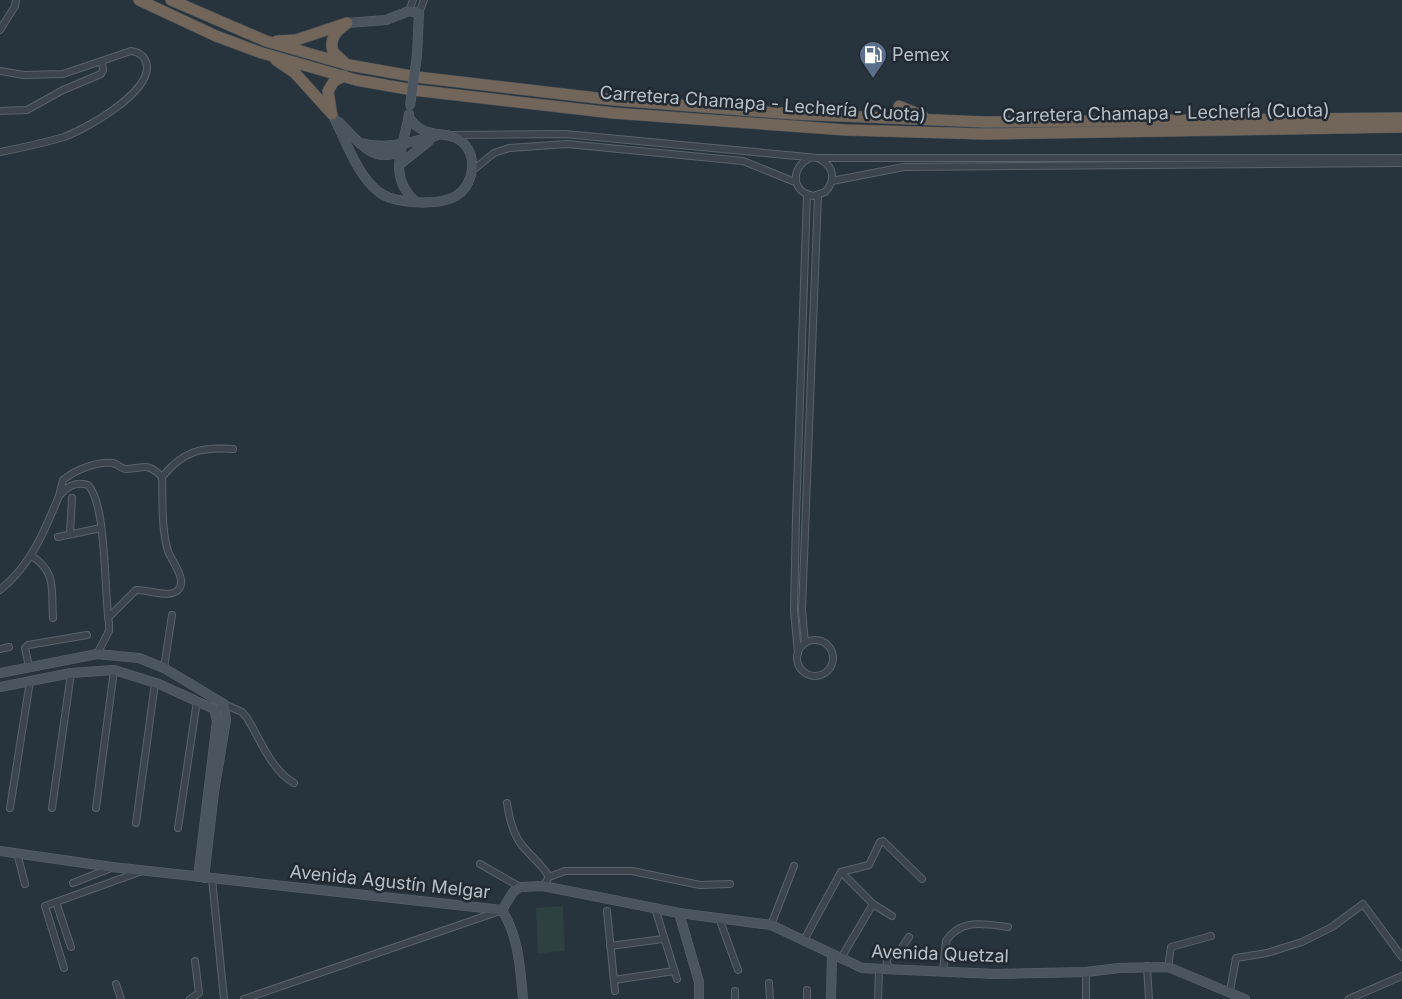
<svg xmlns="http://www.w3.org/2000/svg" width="1402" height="999" font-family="Inter,sans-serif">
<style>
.green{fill:#2d4240}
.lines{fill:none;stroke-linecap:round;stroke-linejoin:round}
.street-casing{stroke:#5a636b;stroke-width:8}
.secondary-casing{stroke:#5a636b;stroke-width:10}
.highway-casing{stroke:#475058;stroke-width:12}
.street{stroke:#3c454d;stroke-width:6}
.secondary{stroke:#4a5560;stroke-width:9}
.highway{stroke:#72655a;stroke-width:11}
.secondary-bridge-casing{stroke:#5a636b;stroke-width:10;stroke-linecap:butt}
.secondary-bridge{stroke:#4a5560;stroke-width:9}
.labels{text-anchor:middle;stroke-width:5;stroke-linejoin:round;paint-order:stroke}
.poi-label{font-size:18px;fill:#b8c0c8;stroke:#212a32;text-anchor:start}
.street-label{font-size:18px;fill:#b8c0c8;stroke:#212a32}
</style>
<rect width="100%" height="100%" fill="#28343d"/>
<!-- green -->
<path class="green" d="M563 906 565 951 538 953 536 908Z"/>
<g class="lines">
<defs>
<g id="street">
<path d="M409 11 413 0"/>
<path d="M419 13 424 0"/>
<path d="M0 30 15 6 16 0"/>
<path d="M0 71 24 75 63 74 131 51C140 52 147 58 147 68 146 95 86 129 64 137 43 143 21 148 0 152"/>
<path d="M0 111 27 110 63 90 101 74 103 70 102 62"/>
<path d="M454 135 565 134 818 158H1402"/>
<path d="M810 158C791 167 790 191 813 196L825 192C835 182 835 167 821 160"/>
<path d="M473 170 494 153 509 148 567 144 743 161 795 182"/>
<path d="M832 181 904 167 1402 163"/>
<path d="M162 477C183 451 201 447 233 449"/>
<path d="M59 496 63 480C75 470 97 461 113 463 118 464 122 470 127 469 145 468 147 462 162 477 163 500 161 528 168 551 171 560 188 580 178 590 169 599 147 589 136 590L108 618"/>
<path d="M70 534 72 498"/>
<path d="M58 537 101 528"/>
<path d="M32 556C57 573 51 589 53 618"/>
<path d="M0 590C31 565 44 532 59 496 67 487 75 481 88 485 107 504 104 594 109 623V631L97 654"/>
<circle cx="815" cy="658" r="18"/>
<path d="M805 643 802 610 818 195"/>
<path d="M0 649 9 647"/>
<path d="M798 653 794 611 796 517 807 195"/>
<path d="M29 667 25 648 28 645 87 635"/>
<path d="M164 668 172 615"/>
<path d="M224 704 242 712 247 718C260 739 272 771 294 783"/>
<path d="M507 803C509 817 512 832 521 844 530 856 542 864 549 877"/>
<path d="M10 808 30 681"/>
<path d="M52 808 71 673"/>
<path d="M96 808 114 670"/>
<path d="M136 823 155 683"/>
<path d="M178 828 197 701"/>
<path d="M17 853 25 884"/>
<path d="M480 864 520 887"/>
<path d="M841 872 873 904 892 916"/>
<path d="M212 879 224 999"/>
<path d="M73 883 111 868"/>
<path d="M543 886 549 877 565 871H632L700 885 730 884"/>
<path d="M56 902 71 947"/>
<path d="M655 908 677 979"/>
<path d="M607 911 615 991"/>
<path d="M719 918 738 970"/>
<path d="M771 925 794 866"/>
<path d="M804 940 841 872 869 865 880 842 883 841 922 879"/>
<path d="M610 946 663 939"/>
<path d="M841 958 873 904"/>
<path d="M1147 966 1149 999"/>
<path d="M1168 967 1171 947 1211 936"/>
<path d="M64 968 45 906 142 871"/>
<path d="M889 970 886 958 901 949 909 937"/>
<path d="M943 972 946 941C961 918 985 924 1008 927"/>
<path d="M1086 972V999"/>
<path d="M614 980 674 971"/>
<path d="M769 983 770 999"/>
<path d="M116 984 121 999"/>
<path d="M807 990V999"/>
<path d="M735 991V999"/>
<path d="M1230 991 1236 958 1267 953 1302 942 1332 927 1363 904 1402 957"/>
<path d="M190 999 199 993 195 961"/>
<path d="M244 999 500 911"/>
<path d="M878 999 879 970"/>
<path d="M1349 999 1402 976"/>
</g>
<g id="secondary">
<path d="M347 23 386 20 409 11 419 13 417 55"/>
<path d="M332 114C345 138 357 176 379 192 394 204 439 206 456 196 471 187 477 164 468 149 453 124 426 145 409 117"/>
<path d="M409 114C404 147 386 176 416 202"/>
<path d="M339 122C357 140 372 165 401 151"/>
<path d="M361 143C386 150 411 142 436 136"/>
<path d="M399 165 429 141"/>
<path d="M0 673 97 654 139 658 164 668 224 704 226 720 214 792 204 878"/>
<path d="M0 687 71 673 114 670 159 684 214 709 217 721 198 877"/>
<path d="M0 851 112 867 502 910"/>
<path d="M502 910 513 892 520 887 543 886 679 913 771 925 862 968 996 974 1086 972 1119 968 1168 967 1245 999"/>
<path d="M502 910C519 938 520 967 523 999"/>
<path d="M679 913 699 982V999"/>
<path d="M831 999 832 954"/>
</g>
<g id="highway">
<path d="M139 0 216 36 262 53 356 80 413 90 613 113 846 130 985 134 1402 127"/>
<path d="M171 0 266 41 349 65 417 77 614 100 793 114 985 122 1402 118"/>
<path d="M277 41 296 40 347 23"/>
<path d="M276 60 295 73 332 114"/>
<path d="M344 62 333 52C329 39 336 31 346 24"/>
<path d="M899 106 923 116"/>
<path d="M331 110 328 91 334 81 344 76"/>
</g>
</defs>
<!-- street casing -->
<use href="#street" class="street-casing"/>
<!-- secondary casing -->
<use href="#secondary" class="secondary-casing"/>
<!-- highway casing -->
<use href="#highway" class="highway-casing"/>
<!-- street -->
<use href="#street" class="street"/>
<!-- secondary -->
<use href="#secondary" class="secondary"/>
<!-- highway -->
<use href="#highway" class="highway"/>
<defs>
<path id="secondary-bridge" d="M410 106 417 55"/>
</defs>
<!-- secondary-bridge casing -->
<use href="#secondary-bridge" class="secondary-bridge-casing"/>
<!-- secondary-bridge -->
<use href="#secondary-bridge" class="secondary-bridge"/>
</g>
<!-- icons -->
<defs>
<symbol id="fuel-pin" viewBox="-11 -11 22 30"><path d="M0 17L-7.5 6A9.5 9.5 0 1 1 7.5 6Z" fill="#5c6f8a" stroke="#212a32"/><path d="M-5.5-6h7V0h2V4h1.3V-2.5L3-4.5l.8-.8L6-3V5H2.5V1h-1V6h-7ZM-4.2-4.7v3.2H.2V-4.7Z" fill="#fff"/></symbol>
</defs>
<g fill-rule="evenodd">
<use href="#fuel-pin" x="857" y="39" width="32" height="43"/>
</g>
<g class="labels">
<!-- poi labels -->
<g class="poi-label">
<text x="892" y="61">Pemex</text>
</g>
<!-- street labels -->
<g class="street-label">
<text transform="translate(763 104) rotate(4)" y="6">Carretera Chamapa - Lechería (Cuota)</text>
<text transform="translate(1166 113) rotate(-1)" y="6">Carretera Chamapa - Lechería (Cuota)</text>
<text transform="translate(390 882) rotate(6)" y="6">Avenida Agustín Melgar</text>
<text transform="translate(940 954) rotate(2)" y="6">Avenida Quetzal</text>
</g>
</g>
</svg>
